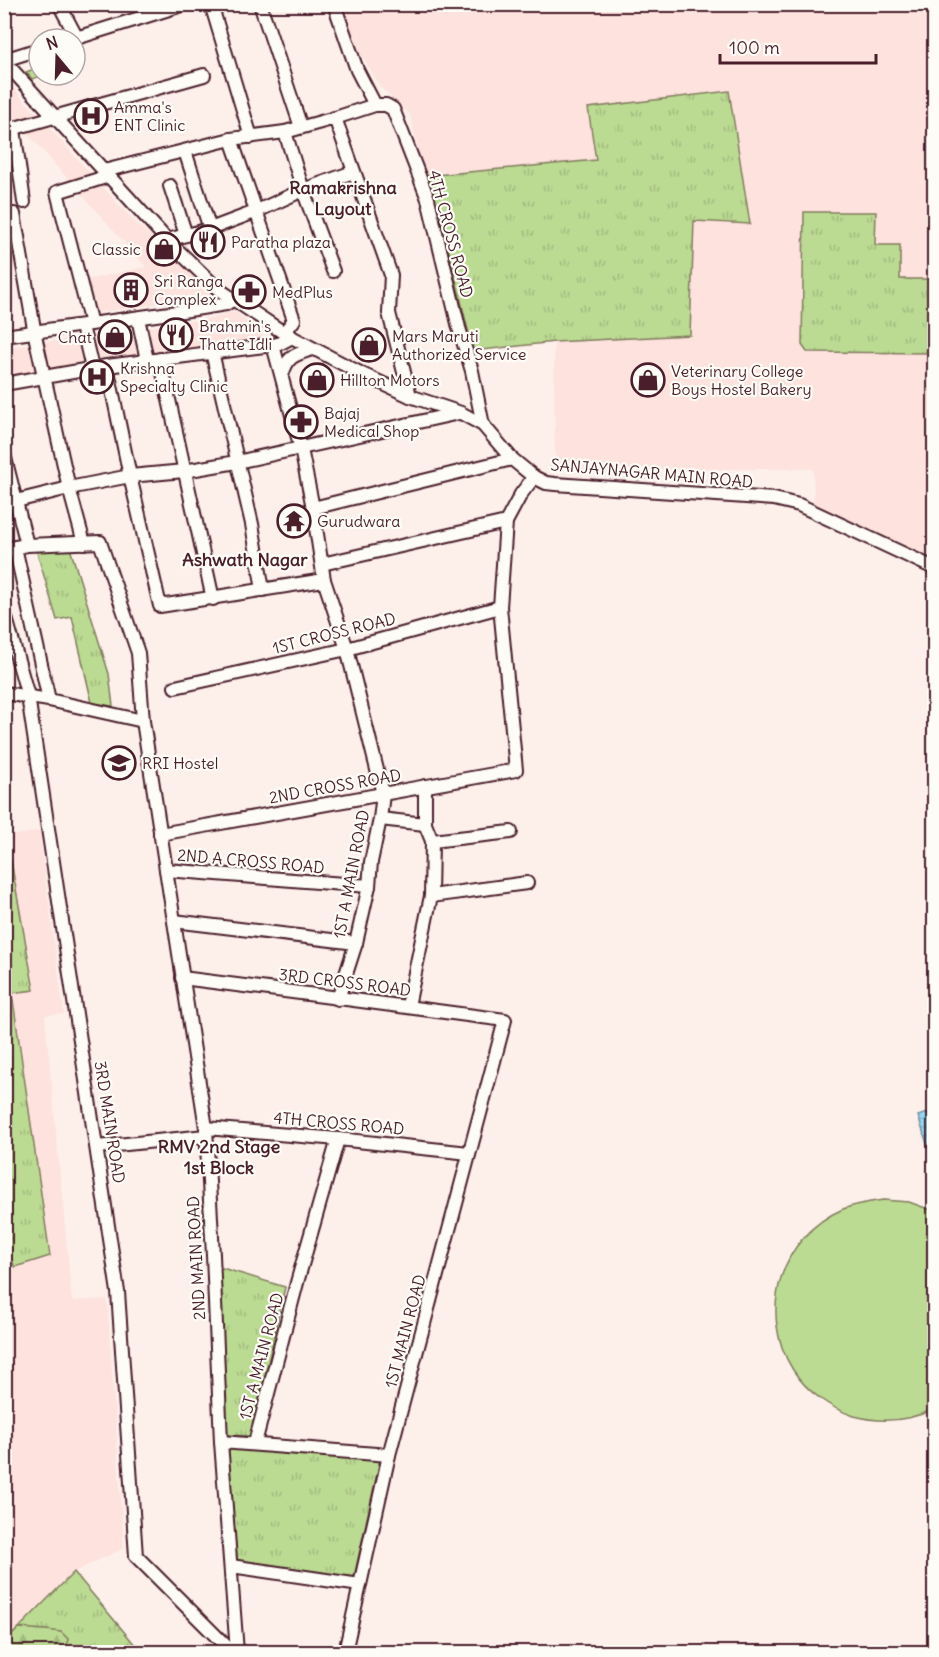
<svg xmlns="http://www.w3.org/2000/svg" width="939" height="1657" font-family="Delius,sans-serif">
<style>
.built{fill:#fde2dd}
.grass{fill:url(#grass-tufts);stroke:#827c5e;stroke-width:1.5}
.forest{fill:url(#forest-firs);stroke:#827c5e;stroke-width:1.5}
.pitch{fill:#bbda92;stroke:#827c5e;stroke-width:1.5}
.water{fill:url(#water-rules);stroke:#738fa1;stroke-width:1.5}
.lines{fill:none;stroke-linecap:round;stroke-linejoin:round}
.minor-casing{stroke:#4a1f2b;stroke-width:16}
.minor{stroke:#fdfcf7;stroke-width:12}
.labels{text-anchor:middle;stroke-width:4.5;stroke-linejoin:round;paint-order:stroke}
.poi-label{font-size:16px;fill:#4a1f2b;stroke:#fdfcf7;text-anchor:start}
.street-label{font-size:16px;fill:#4a1f2b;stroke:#fdfcf7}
.neighbourhood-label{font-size:18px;font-weight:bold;fill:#4a1f2b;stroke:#fdfcf7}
</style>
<defs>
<pattern id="grass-tufts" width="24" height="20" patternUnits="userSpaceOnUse" patternTransform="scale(1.5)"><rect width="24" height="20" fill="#bbda92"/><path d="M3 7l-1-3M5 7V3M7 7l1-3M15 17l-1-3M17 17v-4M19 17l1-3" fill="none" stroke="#a2bb7e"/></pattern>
<pattern id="forest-firs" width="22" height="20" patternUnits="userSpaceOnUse" patternTransform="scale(1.5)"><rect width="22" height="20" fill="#bbda92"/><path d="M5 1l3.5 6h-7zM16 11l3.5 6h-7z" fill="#a2bb7e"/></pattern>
<pattern id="water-rules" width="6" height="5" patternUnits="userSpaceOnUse" patternTransform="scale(1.5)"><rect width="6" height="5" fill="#8fdaf0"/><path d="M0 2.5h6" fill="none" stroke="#7dbbce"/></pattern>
</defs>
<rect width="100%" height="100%" fill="#fdf0eb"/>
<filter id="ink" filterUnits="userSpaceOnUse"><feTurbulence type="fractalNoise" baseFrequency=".0167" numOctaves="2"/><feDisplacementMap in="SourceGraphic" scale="12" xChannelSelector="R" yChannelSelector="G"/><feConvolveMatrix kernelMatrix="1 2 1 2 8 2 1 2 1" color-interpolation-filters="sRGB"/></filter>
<g filter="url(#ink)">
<!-- built -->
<g class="built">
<path d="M343 5H934V559L814 503 813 469H555L554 343 473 351 450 255 425 176 410 114 381 88 358 49Z"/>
<path d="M4 78 131 218 213 295 89 314 81 281 146 267 5 108Z"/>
<path d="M233 310 269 341 5 382 4 348 218 317Z"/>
<path d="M39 831 64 1014 45 1015 72 1301 107 1299 124 1548 74 1572 5 1642 4 837Z"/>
</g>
<!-- grass -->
<g class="grass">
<path d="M39 57V75H45L32 79 26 72 34 69 31 60Z"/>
<path d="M729 91 750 224 694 221 690 335 554 342 473 351 450 255 425 176 596 160 588 108Z"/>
<path d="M804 212H876L875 245H900V279H934L933 353 807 352 802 345Z"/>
<path d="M70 548 109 674 113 706 92 703 72 617 57 620 36 549Z"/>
<path d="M11 861 34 990 12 993 50 1256 15 1267 4 1244V863Z"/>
<path d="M219 1267 285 1287 252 1436 223 1435Z"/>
<path d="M228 1449 380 1460 354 1577 237 1560Z"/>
<path d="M74 1572 141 1652H5V1642Z"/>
</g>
<!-- forest -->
<path class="forest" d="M19 1628 46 1630 61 1632 69 1640 65 1649 59 1652H5V1642Z"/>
<!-- pitch -->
<path class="pitch" d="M883 1200 909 1202 934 1211V1409C909 1421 881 1423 854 1416 830 1408 807 1392 793 1370 757 1313 780 1236 843 1209 856 1204 869 1202 883 1200Z"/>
<!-- water -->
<path class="water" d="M934 1111V1152L930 1153 918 1116Z"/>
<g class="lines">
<defs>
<g id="minor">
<path d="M59 4 77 38"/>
<path d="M211 4 251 137"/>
<path d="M260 4 301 127"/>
<path d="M334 4 357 70 375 105"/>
<path d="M73 39 185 4"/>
<path d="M4 60 39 49"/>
<path d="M4 61 167 240 218 289 284 333 364 375 410 396 461 413 483 425 512 459 534 477 546 483 555 484 774 499 799 505 934 568"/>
<path d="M335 118 391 275 389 313 410 396"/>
<path d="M14 129 24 202"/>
<path d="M4 131 204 75"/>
<path d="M285 132 303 190 333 271"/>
<path d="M231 139 294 320 284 333"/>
<path d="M185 151 210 229"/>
<path d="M104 171 231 139 285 132 335 118 375 105H386L393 109 428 199 459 328 472 371 483 425"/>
<path d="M170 186 186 235"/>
<path d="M14 214 36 340 69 488 84 543"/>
<path d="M167 240 210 229 255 212 303 190 353 172"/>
<path d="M138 318 147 360"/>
<path d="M91 324 57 192 109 176"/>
<path d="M82 326 92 368"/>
<path d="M4 336 170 313 226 304 232 300"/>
<path d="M273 345 301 449 313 508 324 580 347 649 383 794 380 819 371 862 369 886 356 943 338 999"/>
<path d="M212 352 252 524 263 590"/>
<path d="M160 359 213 599"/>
<path d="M107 366 130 476 160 606 324 580"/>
<path d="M282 376C287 356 294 355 312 349"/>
<path d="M4 384 107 366 273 345 281 343 292 337"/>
<path d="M4 454 27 545"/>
<path d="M16 501 69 488 130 476 184 471 237 462 459 413"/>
<path d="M313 508 512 459"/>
<path d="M15 547 49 700"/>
<path d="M4 549 27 545 100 542 138 653 143 721 206 1128 213 1255 221 1442 237 1652"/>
<path d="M322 564 506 522"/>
<path d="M4 611 28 696 118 1292 136 1556 232 1652"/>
<path d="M175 687 347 649 500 607"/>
<path d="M4 693 49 700 143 721"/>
<path d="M380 819 425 824"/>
<path d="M160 834 516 770 500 607 506 522 521 494 534 477"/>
<path d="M432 841 511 832"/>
<path d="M166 870 369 886"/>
<path d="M431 896 527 883"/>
<path d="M174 921 356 943"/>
<path d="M182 978C290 992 397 1005 505 1020L389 1455 345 1652"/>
<path d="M408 1006 431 896 432 841 425 824V786"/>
<path d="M206 1128 338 1139 469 1153"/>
<path d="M97 1147 206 1136"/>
<path d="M221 1442 389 1455"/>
<path d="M255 1443 298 1279 338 1139"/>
<path d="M231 1566 360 1585"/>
</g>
</defs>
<!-- minor casing -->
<use href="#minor" class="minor-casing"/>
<!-- minor -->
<use href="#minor" class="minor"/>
</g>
</g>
<!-- icons -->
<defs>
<symbol id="hospital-ring" viewBox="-11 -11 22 22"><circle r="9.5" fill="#fdfcf7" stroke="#4a1f2b" stroke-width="1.5"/><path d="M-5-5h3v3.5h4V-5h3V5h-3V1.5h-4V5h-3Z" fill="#4a1f2b"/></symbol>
<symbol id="restaurant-ring" viewBox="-11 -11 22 22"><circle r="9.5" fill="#fdfcf7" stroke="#4a1f2b" stroke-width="1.5"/><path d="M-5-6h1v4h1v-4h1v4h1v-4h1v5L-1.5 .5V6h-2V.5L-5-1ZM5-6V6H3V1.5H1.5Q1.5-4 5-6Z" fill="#4a1f2b"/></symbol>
<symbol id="shop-ring" viewBox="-11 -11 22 22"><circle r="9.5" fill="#fdfcf7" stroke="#4a1f2b" stroke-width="1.5"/><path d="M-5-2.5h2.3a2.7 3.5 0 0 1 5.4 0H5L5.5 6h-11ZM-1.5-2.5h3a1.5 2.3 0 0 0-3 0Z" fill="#4a1f2b"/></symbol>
<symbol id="building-ring" viewBox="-11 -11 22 22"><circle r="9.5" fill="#fdfcf7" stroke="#4a1f2b" stroke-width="1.5"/><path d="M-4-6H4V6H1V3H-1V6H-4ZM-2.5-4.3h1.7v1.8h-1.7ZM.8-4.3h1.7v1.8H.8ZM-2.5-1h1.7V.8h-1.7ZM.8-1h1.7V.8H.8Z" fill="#4a1f2b"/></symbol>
<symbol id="pharmacy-ring" viewBox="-11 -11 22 22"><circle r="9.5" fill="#fdfcf7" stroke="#4a1f2b" stroke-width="1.5"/><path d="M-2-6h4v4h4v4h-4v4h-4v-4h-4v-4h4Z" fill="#4a1f2b"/></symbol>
<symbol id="temple-ring" viewBox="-11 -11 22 22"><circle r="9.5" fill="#fdfcf7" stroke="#4a1f2b" stroke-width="1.5"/><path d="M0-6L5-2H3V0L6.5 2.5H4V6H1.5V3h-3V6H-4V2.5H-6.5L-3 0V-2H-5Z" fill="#4a1f2b"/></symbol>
<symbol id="university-ring" viewBox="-11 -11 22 22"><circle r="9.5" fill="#fdfcf7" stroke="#4a1f2b" stroke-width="1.5"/><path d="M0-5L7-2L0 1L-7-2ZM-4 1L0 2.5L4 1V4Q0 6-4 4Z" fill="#4a1f2b"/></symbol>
</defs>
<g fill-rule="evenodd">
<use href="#hospital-ring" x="72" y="97" width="38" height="38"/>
<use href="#restaurant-ring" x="189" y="223" width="38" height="38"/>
<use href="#shop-ring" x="145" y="230" width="38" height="38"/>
<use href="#building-ring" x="112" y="271" width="38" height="38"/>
<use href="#pharmacy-ring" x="230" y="273" width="38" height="38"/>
<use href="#restaurant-ring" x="157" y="316" width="38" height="38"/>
<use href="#shop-ring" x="96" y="318" width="38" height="38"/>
<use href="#shop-ring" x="350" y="326" width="38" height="38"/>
<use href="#hospital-ring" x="78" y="358" width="38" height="38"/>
<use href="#shop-ring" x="298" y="361" width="38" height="38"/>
<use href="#shop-ring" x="629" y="361" width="38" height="38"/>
<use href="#pharmacy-ring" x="282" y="403" width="38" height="38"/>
<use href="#temple-ring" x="275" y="502" width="38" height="38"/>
<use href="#university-ring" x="100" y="744" width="38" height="38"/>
</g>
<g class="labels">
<!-- poi labels -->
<g class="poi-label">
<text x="114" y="113">Amma's<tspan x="114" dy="18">ENT Clinic</tspan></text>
<text x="231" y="248">Paratha plaza</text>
<text x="141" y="255" text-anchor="end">Classic</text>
<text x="154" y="287">Sri Ranga<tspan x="154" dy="18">Complex</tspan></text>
<text x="272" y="298">MedPlus</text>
<text x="199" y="332">Brahmin's<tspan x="199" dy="18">Thatte Idli</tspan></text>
<text x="392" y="342">Mars Maruti<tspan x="392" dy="18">Authorized Service</tspan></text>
<text x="92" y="343" text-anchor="end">Chat</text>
<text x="120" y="374">Krishna<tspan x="120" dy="18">Specialty Clinic</tspan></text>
<text x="671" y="377">Veterinary College<tspan x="671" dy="18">Boys Hostel Bakery</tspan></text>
<text x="340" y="386">Hillton Motors</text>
<text x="324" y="419">Bajaj<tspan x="324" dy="18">Medical Shop</tspan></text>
<text x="317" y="527">Gurudwara</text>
<text x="142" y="769">RRI Hostel</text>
</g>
<!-- street labels -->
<g class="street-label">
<text transform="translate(451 234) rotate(75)" y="6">4TH CROSS ROAD</text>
<text transform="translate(652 473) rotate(5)" y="6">SANJAYNAGAR MAIN ROAD</text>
<text transform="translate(334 633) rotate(-14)" y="6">1ST CROSS ROAD</text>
<text transform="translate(335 786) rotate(-10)" y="6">2ND CROSS ROAD</text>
<text transform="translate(251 861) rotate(5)" y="6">2ND A CROSS ROAD</text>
<text transform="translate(351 874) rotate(-79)" y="6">1ST A MAIN ROAD</text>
<text transform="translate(345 982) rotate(7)" y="6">3RD CROSS ROAD</text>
<text transform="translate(110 1122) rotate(81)" y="6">3RD MAIN ROAD</text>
<text transform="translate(339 1123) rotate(5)" y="6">4TH CROSS ROAD</text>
<text transform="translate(196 1258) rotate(-93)" y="6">2ND MAIN ROAD</text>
<text transform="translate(405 1331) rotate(-75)" y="6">1ST MAIN ROAD</text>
<text transform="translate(261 1356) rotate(-75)" y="6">1ST A MAIN ROAD</text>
</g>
<!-- neighbourhood labels -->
<g class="neighbourhood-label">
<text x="343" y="194">Ramakrishna<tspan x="343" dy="21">Layout</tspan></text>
<text x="245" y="566">Ashwath Nagar</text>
<text x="219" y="1153">RMV 2nd Stage<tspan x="219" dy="21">1st Block</tspan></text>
</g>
</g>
<!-- margin -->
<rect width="939" height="1657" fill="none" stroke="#fdfcf7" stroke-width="24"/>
<rect x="12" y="12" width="915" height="1633" fill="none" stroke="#4a1f2b" stroke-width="2" filter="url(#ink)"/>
<!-- north arrow -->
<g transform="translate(57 57) rotate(341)"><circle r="28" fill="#fdfcf7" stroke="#b5a4a5" stroke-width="1.5"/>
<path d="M0-4.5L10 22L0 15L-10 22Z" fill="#4a1f2b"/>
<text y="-9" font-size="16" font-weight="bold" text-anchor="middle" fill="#4a1f2b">N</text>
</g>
<!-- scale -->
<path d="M720 54v9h156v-9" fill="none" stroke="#4a1f2b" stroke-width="3"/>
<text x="729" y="54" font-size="18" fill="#4a1f2b" stroke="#fdfcf7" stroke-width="4.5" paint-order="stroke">100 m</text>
</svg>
